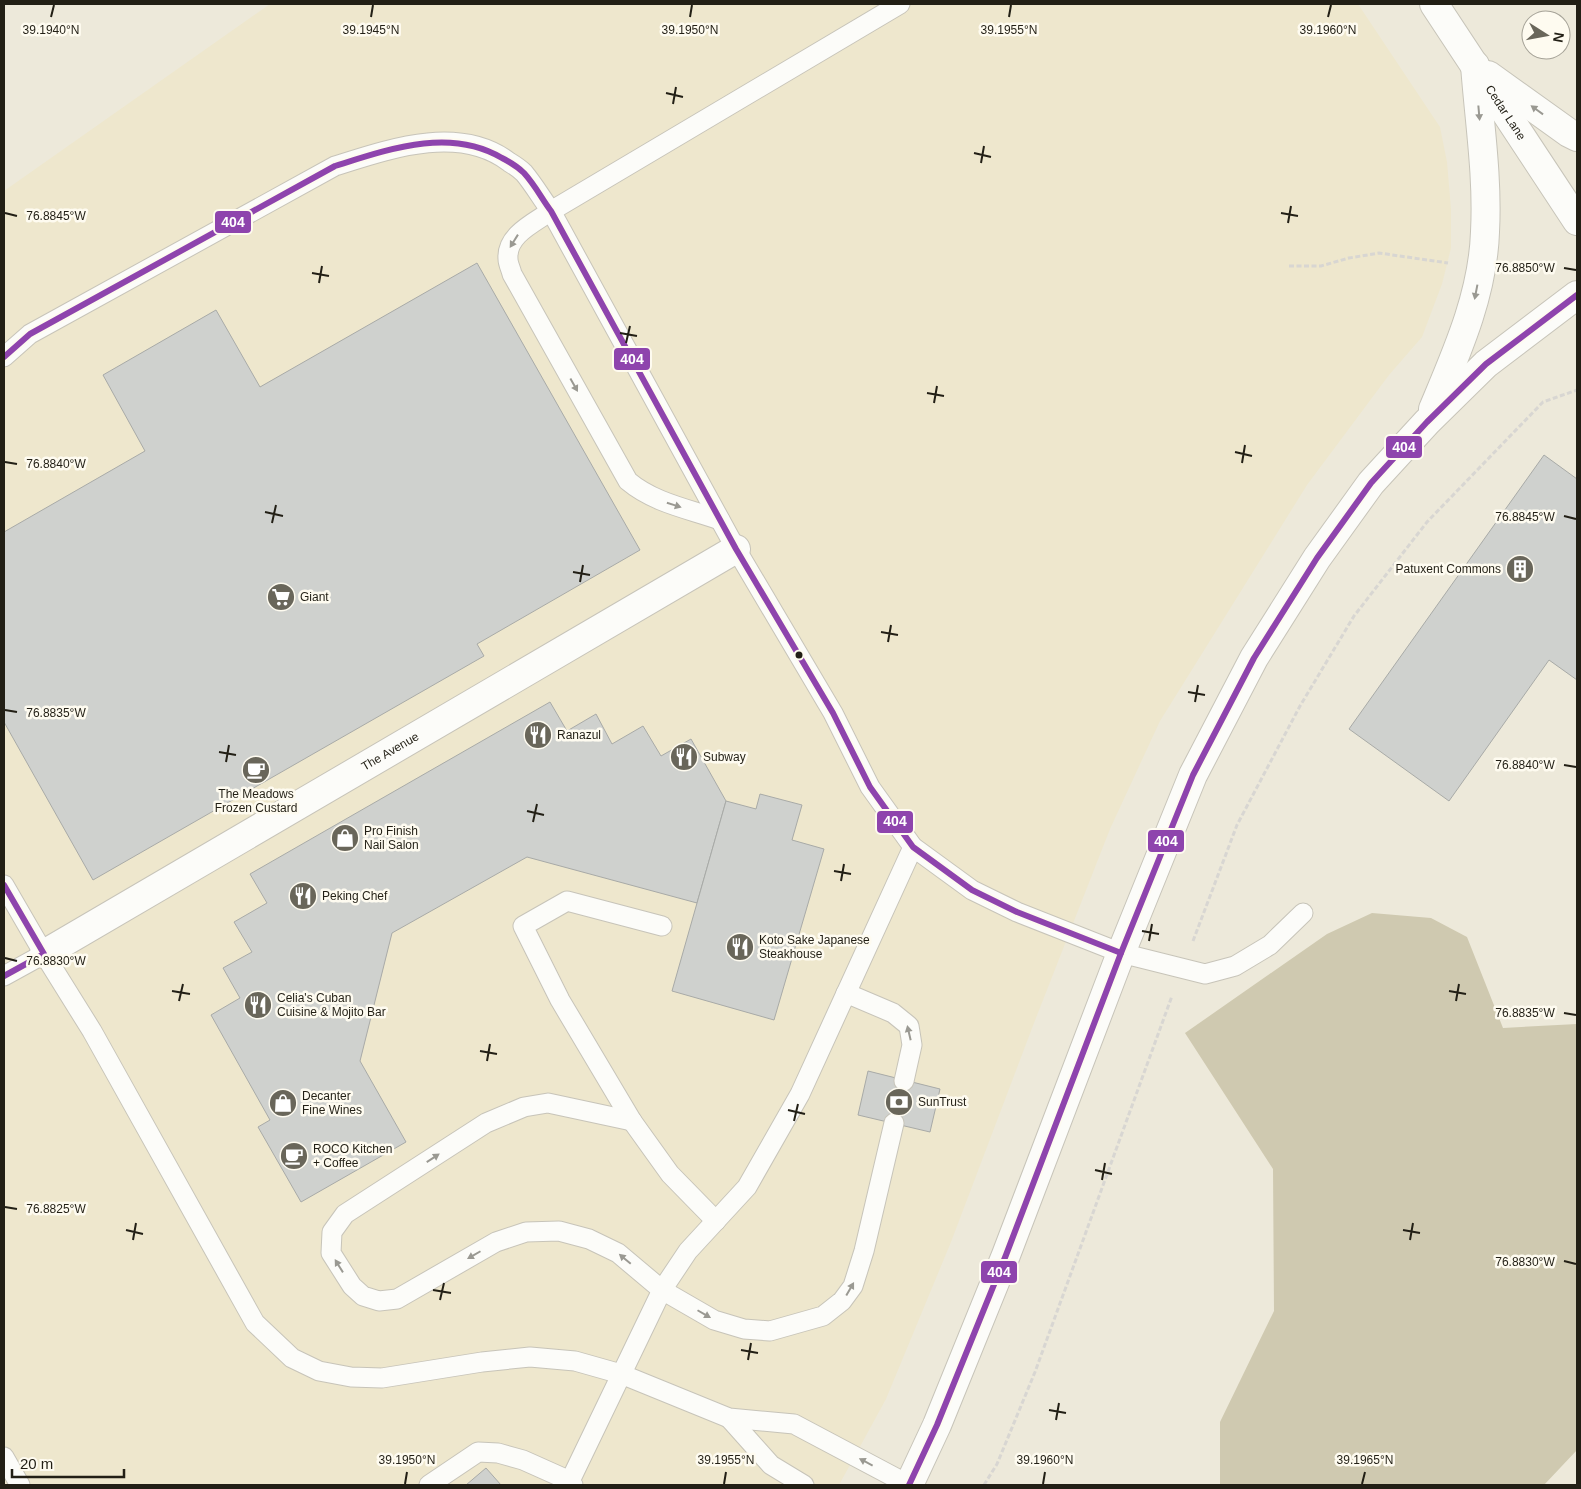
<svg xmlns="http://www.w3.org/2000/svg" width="1581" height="1489" font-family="Arial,sans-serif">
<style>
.built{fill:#eee7cd}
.forest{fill:#cfc9b0}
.building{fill:#cfd1ce;stroke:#a8aaa7}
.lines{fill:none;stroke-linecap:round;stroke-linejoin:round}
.lane-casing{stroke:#c7c4b9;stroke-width:21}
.street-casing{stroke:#c7c4b9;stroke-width:30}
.secondary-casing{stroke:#c7c4b9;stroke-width:30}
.path{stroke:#d8d6d2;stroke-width:3;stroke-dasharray:5 2.5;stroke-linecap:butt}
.lane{stroke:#fcfcf9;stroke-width:19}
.street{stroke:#fcfcf9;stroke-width:28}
.secondary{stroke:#fcfcf9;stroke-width:28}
.bus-1-casing{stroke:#fefbf0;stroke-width:10}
.bus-1{stroke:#8e44ad;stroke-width:6}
.oneway{fill:#9a9992}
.ticks{fill:none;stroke:#221f15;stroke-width:2}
.bus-dot{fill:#221f15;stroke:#fefbf0;stroke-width:2}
.labels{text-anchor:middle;stroke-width:5;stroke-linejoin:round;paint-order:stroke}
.street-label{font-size:12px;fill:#221f15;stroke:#fefbf0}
.poi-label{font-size:12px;fill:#221f15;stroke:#fefbf0;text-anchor:start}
.ticks-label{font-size:12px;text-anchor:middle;fill:#221f15;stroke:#fefbf0;stroke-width:5;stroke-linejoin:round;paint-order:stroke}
.line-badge{stroke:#fefbf0;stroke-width:2}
.badge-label{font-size:14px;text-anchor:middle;font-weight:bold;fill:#fff}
</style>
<rect width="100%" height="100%" fill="#ede9da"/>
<!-- built -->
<path class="built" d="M270 4H1358L1440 127 1447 162 1451 209V248L1442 284 1422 337 1389 375 1307 485 1160 721 1110 829 1034 1023 951 1242 886 1399 839 1485H4V191Z"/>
<!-- forest -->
<path class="forest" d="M1372 913 1431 918 1467 937 1503 1028 1577 1024V1450L1544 1485H1220V1422L1274 1311 1273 1169 1185 1033 1327 934Z"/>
<!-- building -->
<g class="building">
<path d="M477 263 640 550 477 644 484 656 93 880 4 722V532L145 451 103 375 216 310 260 387Z"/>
<path d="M1544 455 1577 479V680L1549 660 1449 801 1349 729Z"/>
<path d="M550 702 567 731 596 714 612 744 643 726 661 756 691 739 726 801 697 903 527 857 392 933 360 1061 406 1142 301 1202 258 1127 270 1120 211 1015 240 998 223 968 252 952 234 922 267 903 250 874Z"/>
<path d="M760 794 802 805 792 840 824 849 774 1020 672 991 726 801 756 809Z"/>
<path d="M868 1071 940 1089 930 1132 858 1115Z"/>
<path d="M486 1468 501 1485H466Z"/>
</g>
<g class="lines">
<defs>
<g id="lane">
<path d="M4 357 30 334 335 166C389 149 459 124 509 162 514 165 520 169 524 173 534 185 542 199 551 211L736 549 833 713 870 787 913 847 972 890 1017 912 1121 953 1205 974 1235 966 1270 945 1303 913"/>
<path d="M720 520C689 509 654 503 628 481L512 274C511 269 508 264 508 259 506 235 534 223 551 211L900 4"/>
<path d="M4 885 44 954 92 1031 255 1323 292 1358 319 1371 351 1377 382 1378 482 1362 530 1357 575 1361 621 1374 729 1418 794 1424 909 1485"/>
<path d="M662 926 567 901 523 926 560 1000 632 1121 670 1174 716 1221"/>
<path d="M4 976 44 954"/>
<path d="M846 993 893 1013 909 1026 912 1045 904 1081"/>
<path d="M632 1121 548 1103 524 1107 486 1123 345 1214 332 1232 331 1253 352 1286 363 1296 379 1301 397 1299 496 1242 526 1232 559 1231 589 1239 618 1253 662 1290 714 1320 744 1329 770 1331 823 1316 842 1301 853 1286 864 1251 894 1123"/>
<path d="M729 1418 771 1465 804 1485"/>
<path d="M4 1457 20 1485"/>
<path d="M429 1485 478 1452 498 1453 523 1460 570 1481"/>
<path d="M573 1485 570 1481 662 1290 688 1251 747 1187 800 1094 913 847"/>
</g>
<g id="street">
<path id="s1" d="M44 954 736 549"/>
</g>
<g id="secondary">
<path id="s2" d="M1434 4 1577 221"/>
<path d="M1488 75 1569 133 1577 137"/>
<path d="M1433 409C1457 352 1483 294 1485 232 1488 176 1479 120 1475 65"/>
<path d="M909 1485 937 1425 1006 1255 1121 953 1193 775 1254 658 1317 558 1371 483 1427 422 1486 364 1577 295"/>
</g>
</defs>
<!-- lane casing -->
<use href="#lane" class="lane-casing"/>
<!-- street casing -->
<use href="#street" class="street-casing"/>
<!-- secondary casing -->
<use href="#secondary" class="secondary-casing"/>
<!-- path -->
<g class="path">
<path d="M1289 266H1321L1349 258 1379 253 1448 263"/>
<path d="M1193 941 1237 825 1300 706 1354 616 1427 522 1543 402 1577 390"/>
<path d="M984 1485 997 1464 1035 1372 1172 996"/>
</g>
<!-- lane -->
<use href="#lane" class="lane"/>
<!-- street -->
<use href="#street" class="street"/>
<!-- secondary -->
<use href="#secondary" class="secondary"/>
<defs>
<g id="bus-1">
<path d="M4 357 30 334 335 166C389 149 450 127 502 158 510 162 518 167 524 173 535 185 542 199 551 211L736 549 833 713 870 787 913 847 972 890 1017 912 1121 953"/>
<path d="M4 885 44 954 4 976"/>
<path d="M909 1485 937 1425 1006 1255 1121 953 1193 775 1254 658 1317 558 1371 483 1427 422 1486 364 1577 295"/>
</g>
</defs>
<!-- bus-1 casing -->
<use href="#bus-1" class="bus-1-casing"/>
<!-- bus-1 -->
<use href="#bus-1" class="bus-1"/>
</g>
<!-- one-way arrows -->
<defs><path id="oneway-solid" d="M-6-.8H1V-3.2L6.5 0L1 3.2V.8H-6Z" transform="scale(1.25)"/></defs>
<g class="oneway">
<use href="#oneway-solid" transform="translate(1537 110) rotate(-144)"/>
<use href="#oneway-solid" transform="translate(1479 113) rotate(85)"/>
<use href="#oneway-solid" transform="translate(514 241) rotate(122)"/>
<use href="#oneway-solid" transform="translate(1476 292) rotate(101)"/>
<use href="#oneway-solid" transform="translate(574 385) rotate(61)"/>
<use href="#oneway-solid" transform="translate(674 505) rotate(18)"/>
<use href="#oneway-solid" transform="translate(909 1033) rotate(-103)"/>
<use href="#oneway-solid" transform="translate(433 1158) rotate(-33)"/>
<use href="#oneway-solid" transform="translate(474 1255) rotate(150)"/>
<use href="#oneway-solid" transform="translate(625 1259) rotate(-140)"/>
<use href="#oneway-solid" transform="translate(339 1266) rotate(-122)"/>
<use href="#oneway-solid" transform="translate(850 1289) rotate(-60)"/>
<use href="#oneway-solid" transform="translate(704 1314) rotate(30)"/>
<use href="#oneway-solid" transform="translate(866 1462) rotate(-152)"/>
</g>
<!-- ticks -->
<path class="ticks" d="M51 17 54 5M371 17 373 5M690 17 692 5M1009 17 1011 5M1328 17 1331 5M666 93 683 97M673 104 676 87M974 153 991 157M981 163 984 146M5 213 17 216M1281 213 1298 216M1288 223 1291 206M1564 268 1576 270M312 273 329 276M319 283 322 266M620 333 637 336M626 343 630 326M927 393 944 396M934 403 937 386M1235 452 1252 456M5 462 17 464M1242 463 1245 445M265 512 283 516M1564 516 1576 519M272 523 276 505M573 572 590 575M580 582 583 565M881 632 898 635M888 642 891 625M1188 692 1205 695M1195 702 1198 685M5 710 17 712M219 752 236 755M226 762 229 745M1564 765 1576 767M527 811 544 815M533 822 537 804M834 871 851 874M841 881 844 864M1142 931 1159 934M1149 941 1152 924M5 958 17 961M172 991 190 994M1449 991 1466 994M179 1001 183 984M1456 1001 1459 984M1564 1013 1576 1015M480 1051 497 1054M487 1061 490 1044M788 1110 805 1114M794 1121 798 1104M1095 1170 1112 1174M1102 1180 1105 1163M5 1207 17 1209M126 1230 143 1234M1403 1230 1420 1233M133 1240 136 1223M1410 1240 1413 1223M1564 1261 1576 1264M433 1290 451 1293M440 1300 444 1283M741 1350 758 1353M748 1360 751 1343M1049 1410 1066 1413M1056 1420 1059 1403M405 1484 407 1472M724 1484 726 1472M1043 1484 1045 1472M1362 1484 1365 1472"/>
<!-- icons -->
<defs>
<symbol id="building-disc" viewBox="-11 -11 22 22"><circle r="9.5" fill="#69665a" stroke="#fefbf0"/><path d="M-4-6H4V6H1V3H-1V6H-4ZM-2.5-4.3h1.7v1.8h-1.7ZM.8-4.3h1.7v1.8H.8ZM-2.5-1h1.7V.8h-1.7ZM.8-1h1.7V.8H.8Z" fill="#fff"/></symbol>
<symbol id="supermarket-disc" viewBox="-11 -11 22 22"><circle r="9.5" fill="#69665a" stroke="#fefbf0"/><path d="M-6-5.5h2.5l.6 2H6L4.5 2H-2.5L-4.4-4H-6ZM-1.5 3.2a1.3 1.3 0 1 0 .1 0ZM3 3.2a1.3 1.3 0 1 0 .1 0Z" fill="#fff"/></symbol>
<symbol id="restaurant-disc" viewBox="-11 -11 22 22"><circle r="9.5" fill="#69665a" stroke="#fefbf0"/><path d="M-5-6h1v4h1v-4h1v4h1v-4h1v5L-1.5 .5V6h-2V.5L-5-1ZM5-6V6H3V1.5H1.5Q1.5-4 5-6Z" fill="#fff"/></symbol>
<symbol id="cafe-disc" viewBox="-11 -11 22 22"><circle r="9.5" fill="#69665a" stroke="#fefbf0"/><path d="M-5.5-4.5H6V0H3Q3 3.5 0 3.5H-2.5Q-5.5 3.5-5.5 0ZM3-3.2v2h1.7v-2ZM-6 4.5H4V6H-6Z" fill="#fff"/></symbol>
<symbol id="shop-disc" viewBox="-11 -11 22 22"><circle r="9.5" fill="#69665a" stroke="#fefbf0"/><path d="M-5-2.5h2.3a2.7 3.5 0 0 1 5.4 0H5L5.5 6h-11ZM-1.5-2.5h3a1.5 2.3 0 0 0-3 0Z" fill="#fff"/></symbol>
<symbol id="bank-disc" viewBox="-11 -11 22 22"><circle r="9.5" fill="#69665a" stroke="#fefbf0"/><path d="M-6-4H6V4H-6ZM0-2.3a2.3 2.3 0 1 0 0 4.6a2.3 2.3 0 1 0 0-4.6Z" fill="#fff"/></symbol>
</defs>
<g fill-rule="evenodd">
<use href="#building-disc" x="1504" y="553" width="32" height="32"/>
<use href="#supermarket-disc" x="265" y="581" width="32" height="32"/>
<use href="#restaurant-disc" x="522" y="719" width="32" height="32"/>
<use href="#restaurant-disc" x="668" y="741" width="32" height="32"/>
<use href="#cafe-disc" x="240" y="754" width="32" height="32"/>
<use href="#shop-disc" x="329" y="822" width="32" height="32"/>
<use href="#restaurant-disc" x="287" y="880" width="32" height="32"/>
<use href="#restaurant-disc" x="724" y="931" width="32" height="32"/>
<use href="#restaurant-disc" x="242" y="989" width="32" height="32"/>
<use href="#bank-disc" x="883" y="1086" width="32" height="32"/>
<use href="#shop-disc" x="267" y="1087" width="32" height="32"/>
<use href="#cafe-disc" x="278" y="1140" width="32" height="32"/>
</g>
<!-- markers -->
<circle class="bus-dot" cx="799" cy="655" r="4.5"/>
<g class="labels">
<!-- street labels -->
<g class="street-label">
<text dy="4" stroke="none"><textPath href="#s2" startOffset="130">Cedar Lane</textPath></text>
<text dy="4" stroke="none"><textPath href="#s1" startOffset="401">The Avenue</textPath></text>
</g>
<!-- poi labels -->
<g class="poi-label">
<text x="1501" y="573" text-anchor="end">Patuxent Commons</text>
<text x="300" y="601">Giant</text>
<text x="557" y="739">Ranazul</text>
<text x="703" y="761">Subway</text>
<text x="256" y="798" text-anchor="middle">The Meadows<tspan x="256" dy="14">Frozen Custard</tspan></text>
<text x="364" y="835">Pro Finish<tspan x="364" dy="14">Nail Salon</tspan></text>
<text x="322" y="900">Peking Chef</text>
<text x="759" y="944">Koto Sake Japanese<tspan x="759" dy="14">Steakhouse</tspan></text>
<text x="277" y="1002">Celia's Cuban<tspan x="277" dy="14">Cuisine &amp; Mojito Bar</tspan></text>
<text x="302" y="1100">Decanter<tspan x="302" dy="14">Fine Wines</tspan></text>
<text x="918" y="1106">SunTrust</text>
<text x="313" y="1153">ROCO Kitchen<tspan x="313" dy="14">+ Coffee</tspan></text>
</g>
</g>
<g class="ticks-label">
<text x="51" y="34">39.1940°N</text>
<text x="371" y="34">39.1945°N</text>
<text x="690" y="34">39.1950°N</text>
<text x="1009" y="34">39.1955°N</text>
<text x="1328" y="34">39.1960°N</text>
<text x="56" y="220">76.8845°W</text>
<text x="1525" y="272">76.8850°W</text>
<text x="56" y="468">76.8840°W</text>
<text x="1525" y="521">76.8845°W</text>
<text x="56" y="717">76.8835°W</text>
<text x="1525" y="769">76.8840°W</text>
<text x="56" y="965">76.8830°W</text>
<text x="1525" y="1017">76.8835°W</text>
<text x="56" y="1213">76.8825°W</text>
<text x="1525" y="1266">76.8830°W</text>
<text x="407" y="1464">39.1950°N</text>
<text x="726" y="1464">39.1955°N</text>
<text x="1045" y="1464">39.1960°N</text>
<text x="1365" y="1464">39.1965°N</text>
</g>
<g class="line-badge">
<rect x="214" y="210" width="38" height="24" rx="5" fill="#8e44ad"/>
<rect x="613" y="347" width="38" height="24" rx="5" fill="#8e44ad"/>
<rect x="1385" y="435" width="38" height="24" rx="5" fill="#8e44ad"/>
<rect x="876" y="810" width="38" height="24" rx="5" fill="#8e44ad"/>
<rect x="1147" y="829" width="38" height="24" rx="5" fill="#8e44ad"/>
<rect x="980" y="1260" width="38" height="24" rx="5" fill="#8e44ad"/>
</g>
<g class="badge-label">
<text x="233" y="227">404</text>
<text x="632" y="364">404</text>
<text x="1404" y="452">404</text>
<text x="895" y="826">404</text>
<text x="1166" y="846">404</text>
<text x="999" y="1277">404</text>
</g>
<!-- border -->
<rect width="1581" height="1489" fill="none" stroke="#221f15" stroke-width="10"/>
<!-- north arrow -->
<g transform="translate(1546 35) rotate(101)"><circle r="24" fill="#fefbf0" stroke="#a6a398"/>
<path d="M0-4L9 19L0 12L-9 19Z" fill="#69665a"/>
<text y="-8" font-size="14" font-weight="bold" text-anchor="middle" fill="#221f15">N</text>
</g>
<!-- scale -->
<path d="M12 1469v8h112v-8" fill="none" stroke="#221f15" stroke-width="2.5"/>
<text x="20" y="1469" font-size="15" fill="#221f15" stroke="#fefbf0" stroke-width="4" paint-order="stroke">20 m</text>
</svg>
